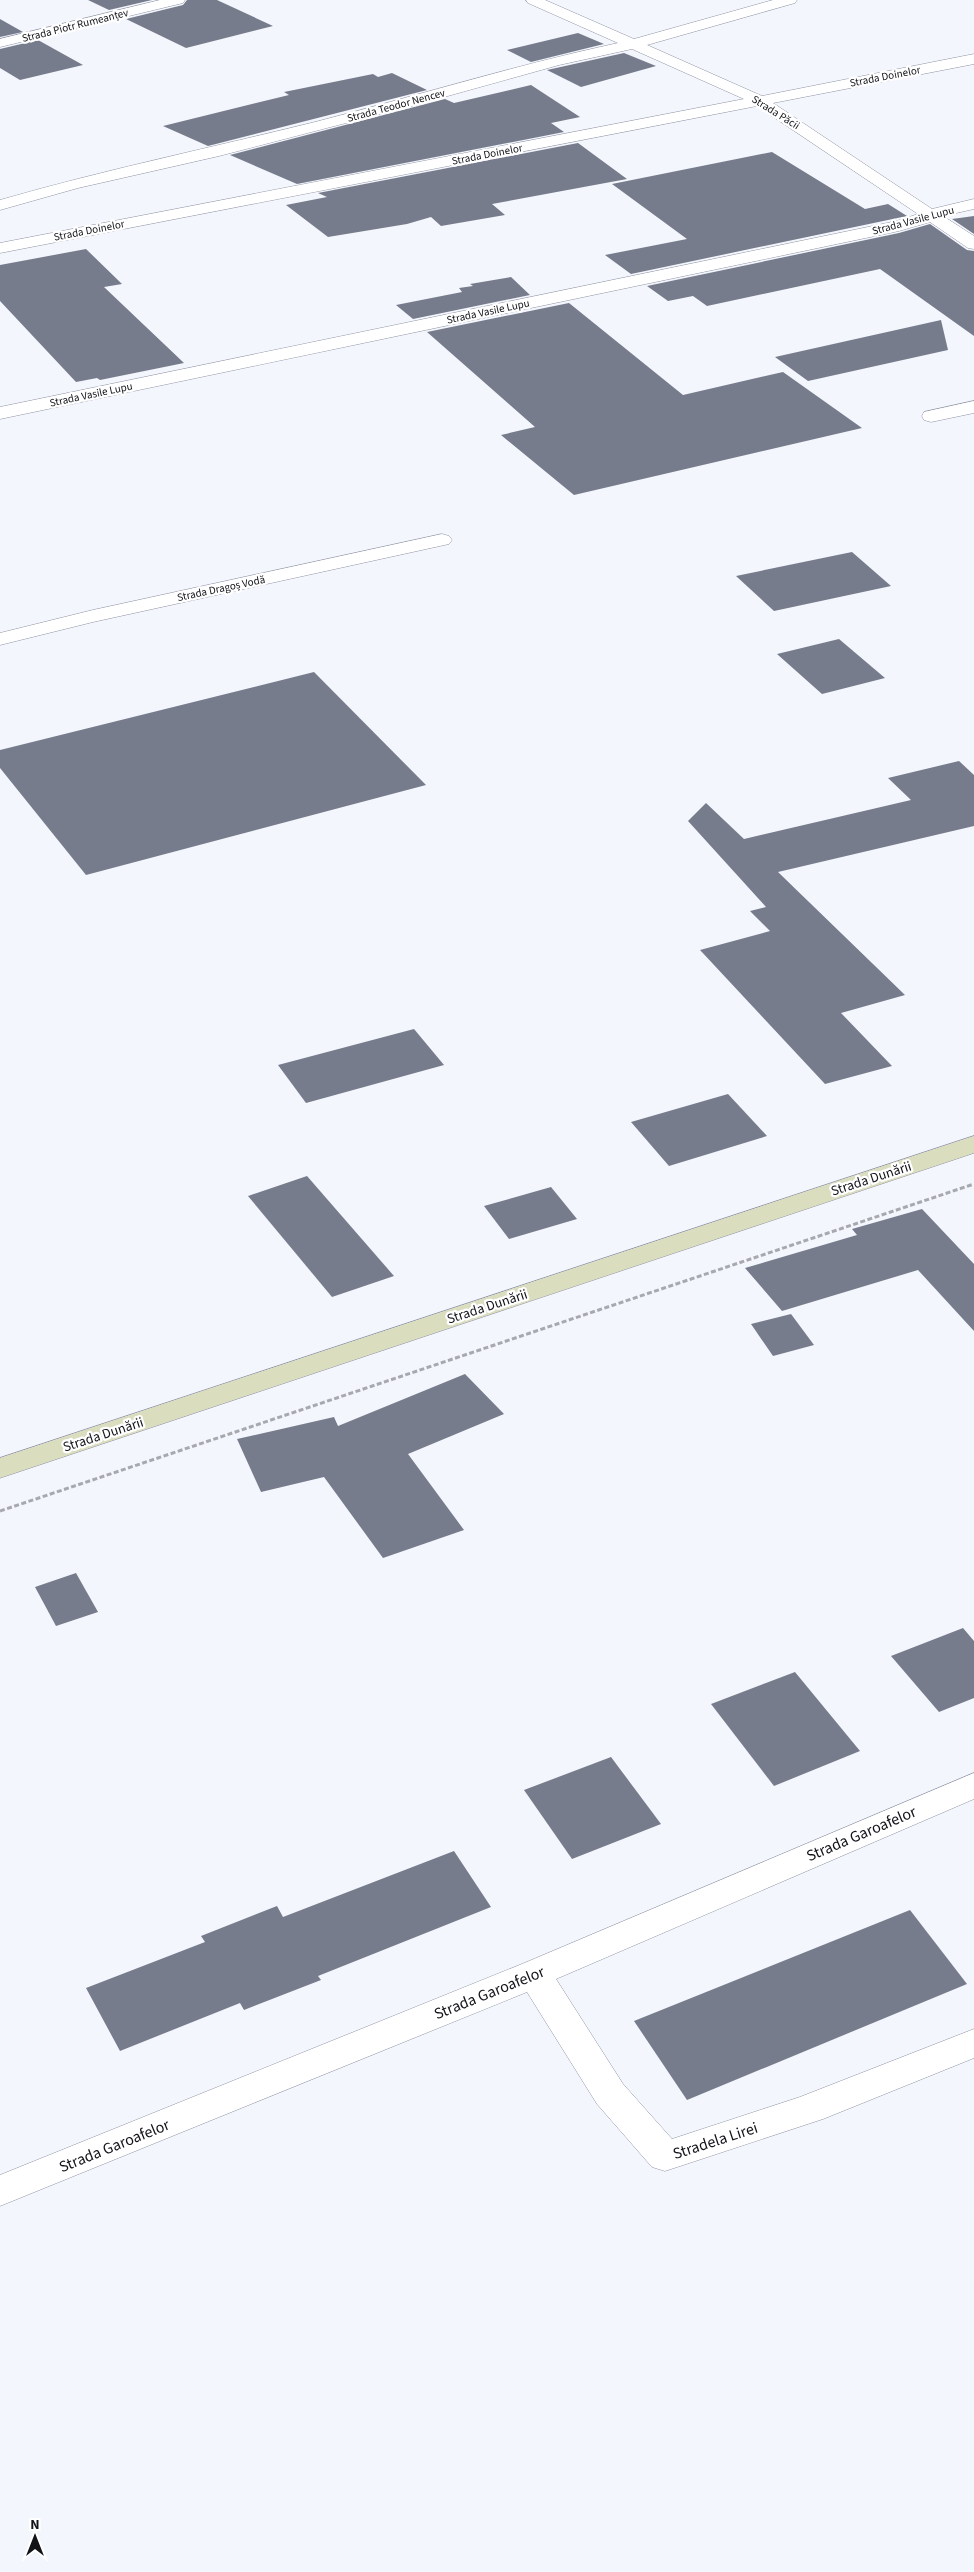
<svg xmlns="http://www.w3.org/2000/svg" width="974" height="2572" font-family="'Source Sans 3',sans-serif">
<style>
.building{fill:#777c8c}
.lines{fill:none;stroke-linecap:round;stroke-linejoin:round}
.street-casing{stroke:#8e93a4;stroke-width:1}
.secondary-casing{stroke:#8e93a4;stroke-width:1}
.path{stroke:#a7a9af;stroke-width:3;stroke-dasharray:5 2.5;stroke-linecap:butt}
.street{fill:#fff;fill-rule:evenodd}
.secondary{fill:#dbddbf;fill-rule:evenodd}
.labels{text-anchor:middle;stroke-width:4.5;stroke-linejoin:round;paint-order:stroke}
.far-street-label{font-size:11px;fill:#121319;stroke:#fff}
.street-label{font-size:14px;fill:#121319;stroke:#fff}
.near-street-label{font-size:16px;fill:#121319;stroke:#fff}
</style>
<rect width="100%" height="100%" fill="#f4f6fd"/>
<!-- building -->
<g class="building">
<path d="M88 0H152L109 10Z"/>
<path d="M187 0H217L273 26 186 48 126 19 183 5Z"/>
<path d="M0 19 23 32 0 37Z"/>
<path d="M578 33 604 44 531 62 507 50Z"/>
<path d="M38 40 83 65 20 80 0 68V49Z"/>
<path d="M624 53 656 66 581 87 547 70Z"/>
<path d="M392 73 427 90 208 146 163 126 289 95 284 92 373 74 378 77Z"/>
<path d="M531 85 580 117 551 123 564 132 297 184 230 155 445 99 454 103Z"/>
<path d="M578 143 627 179 492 204 505 215 441 226 431 217 407 224 328 237 286 205 327 197 318 193Z"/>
<path d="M772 152 865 209 888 204 907 216 631 274 605 255 687 239 612 184Z"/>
<path d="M974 216V234L952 219Z"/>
<path d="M930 224 967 250 974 251V336L880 269 707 306 693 296 668 301 647 286 899 233Z"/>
<path d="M86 249 122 284 104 287 184 363 100 380 97 378 76 382 0 301V265Z"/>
<path d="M511 277 530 295 413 319 396 305 462 292 459 288 473 286 470 284Z"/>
<path d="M569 303 683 395 783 372 862 428 574 495 501 435 535 427 427 332Z"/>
<path d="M941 320 948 350 808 381 775 357Z"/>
<path d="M852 552 891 586 774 611 736 576Z"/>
<path d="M839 639 885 678 822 694 777 654Z"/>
<path d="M314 672 426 785 86 875 0 768V750Z"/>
<path d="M959 761 974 775V826L778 872 905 995 841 1013 892 1066 825 1084 700 950 770 931 750 911 766 907 688 821 706 803 744 839 911 800 888 778Z"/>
<path d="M414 1029 444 1065 306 1103 278 1065Z"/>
<path d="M728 1094 767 1136 669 1166 631 1122Z"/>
<path d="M307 1176 394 1276 332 1297 248 1196Z"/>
<path d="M551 1187 577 1219 509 1239 484 1206Z"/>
<path d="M922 1209 974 1264V1331L918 1270 782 1311 745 1268 857 1235 852 1229Z"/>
<path d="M791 1314 814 1345 773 1356 751 1324Z"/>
<path d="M465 1374 504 1414 408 1454 464 1530 383 1558 324 1477 261 1492 237 1439 334 1417 338 1426Z"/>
<path d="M76 1573 98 1612 56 1626 35 1587Z"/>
<path d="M963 1628 974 1641V1698L939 1712 891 1656Z"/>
<path d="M795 1672 860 1751 774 1786 711 1704Z"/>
<path d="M611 1757 661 1824 572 1859 524 1790Z"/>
<path d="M454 1851 491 1907 318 1976 321 1980 244 2010 240 2003 120 2051 86 1988 205 1942 201 1936 277 1906 283 1917Z"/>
<path d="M910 1910 967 1984 687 2100 634 2021Z"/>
</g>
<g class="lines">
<defs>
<g id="street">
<path d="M160 0H185L183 3 0 47V39Z"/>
<path d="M526 0H545L634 39 773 0H797L795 3 647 45 762 96 974 54V64L773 103 932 209 974 199V209L943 216 974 236V249L968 248 930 222 899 231 0 419V407L897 221 918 214 757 106 0 253V243L744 99 632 49 559 65 419 104 219 156 78 188 0 210V200C104 170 210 148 315 122 416 96 516 65 618 43L528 3Z"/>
<path d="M974 401V413L931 422 924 420 922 416 924 412Z"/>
<path d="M442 534 449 536 452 540 449 544 93 622 0 645V633L93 610Z"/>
<path d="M974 1773V1799L556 1979 623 2084 672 2139 800 2097 974 2029V2058L823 2119 665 2171 652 2167 597 2104 527 1992 0 2206V2175L522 1964Z"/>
</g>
<path id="secondary" d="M974 1136V1153L0 1478V1458Z"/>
</defs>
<!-- street casing -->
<use href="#street" class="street-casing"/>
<!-- secondary casing -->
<use href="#secondary" class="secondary-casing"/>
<!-- path -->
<path class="path" d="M0 1511 974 1184"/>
<!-- street -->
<use href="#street" class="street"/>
<!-- secondary -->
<use href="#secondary" class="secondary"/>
</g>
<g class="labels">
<!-- far-street labels -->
<g class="far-street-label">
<text transform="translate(75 25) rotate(-14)" y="4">Strada Piotr Rumeanțev</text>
<text transform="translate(885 76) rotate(-11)" y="4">Strada Doinelor</text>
<text transform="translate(396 105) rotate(-15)" y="4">Strada Teodor Nencev</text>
<text transform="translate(776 112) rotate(32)" y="4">Strada Păcii</text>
<text transform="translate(487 154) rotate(-11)" y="4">Strada Doinelor</text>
<text transform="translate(913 220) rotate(-15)" y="4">Strada Vasile Lupu</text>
<text transform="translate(89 230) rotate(-11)" y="4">Strada Doinelor</text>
<text transform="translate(488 311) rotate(-12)" y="4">Strada Vasile Lupu</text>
<text transform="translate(91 394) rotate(-12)" y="4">Strada Vasile Lupu</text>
<text transform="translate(221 588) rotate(-12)" y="4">Strada Dragoș Vodă</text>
</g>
<!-- street labels -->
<g class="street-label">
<text transform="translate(871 1178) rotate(-18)" y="5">Strada Dunării</text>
<text transform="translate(487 1306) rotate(-18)" y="5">Strada Dunării</text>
<text transform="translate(103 1434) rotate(-18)" y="5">Strada Dunării</text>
</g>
<!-- near-street labels -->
<g class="near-street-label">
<text transform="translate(861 1833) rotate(-23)" y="6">Strada Garoafelor</text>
<text transform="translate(489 1992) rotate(-22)" y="6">Strada Garoafelor</text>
<text transform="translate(715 2140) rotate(-18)" y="6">Stradela Lirei</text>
<text transform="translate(114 2145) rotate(-22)" y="6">Strada Garoafelor</text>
</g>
</g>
<!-- north arrow -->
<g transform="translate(35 2537)" stroke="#ffffff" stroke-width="4" paint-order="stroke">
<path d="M0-4L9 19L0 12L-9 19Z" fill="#121319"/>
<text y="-8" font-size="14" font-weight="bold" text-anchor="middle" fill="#121319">N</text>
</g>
</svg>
